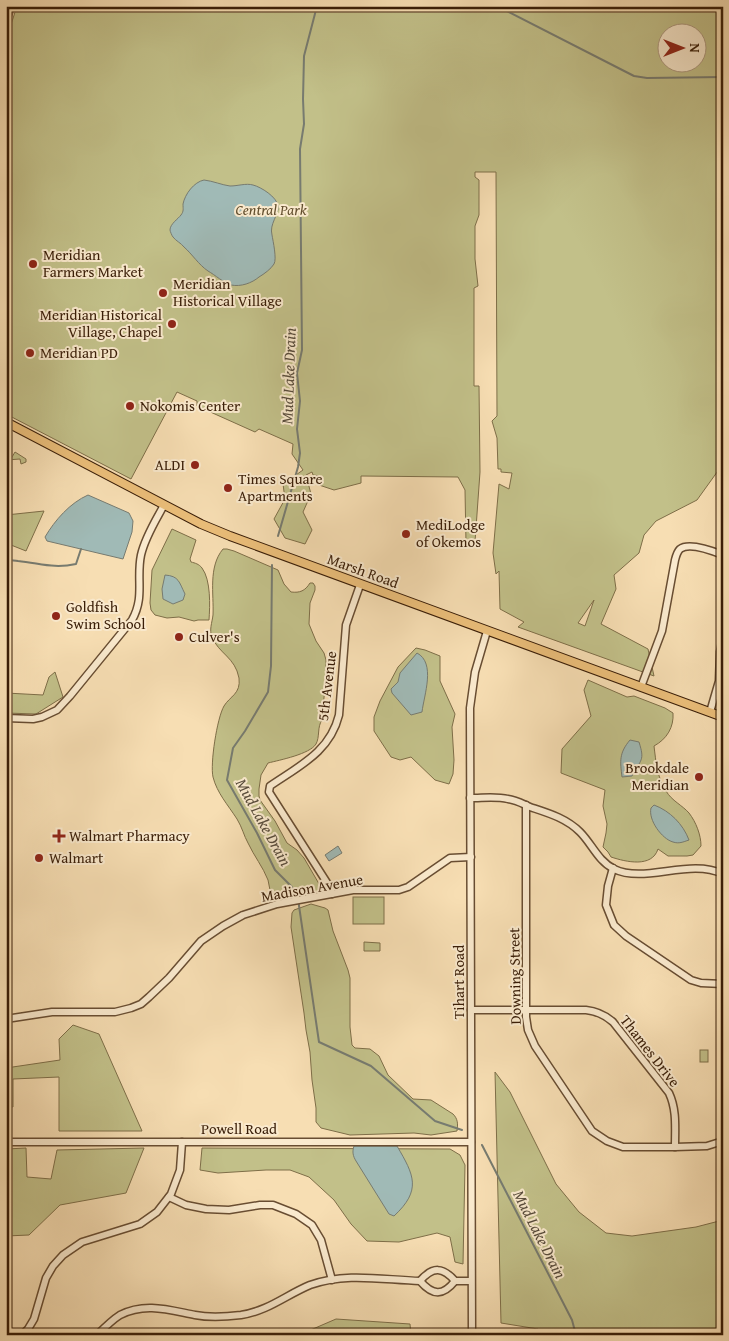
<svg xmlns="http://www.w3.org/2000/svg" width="729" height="1341" font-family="'Gentium Book Plus',serif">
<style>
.green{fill:#c2c089;stroke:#7e6e48;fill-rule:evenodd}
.water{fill:#a0bab6;stroke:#777b70}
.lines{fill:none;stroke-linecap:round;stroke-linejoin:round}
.stream{stroke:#777b70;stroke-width:2}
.minor-casing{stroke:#684d32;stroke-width:9}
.major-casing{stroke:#391d07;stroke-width:10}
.minor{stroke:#faeace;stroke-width:6}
.major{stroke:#ecbf7a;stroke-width:8}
.poi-dot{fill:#8f2418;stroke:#faeace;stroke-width:2}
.labels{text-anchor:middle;stroke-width:4;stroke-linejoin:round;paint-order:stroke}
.park-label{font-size:15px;font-style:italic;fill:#624e2e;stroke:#faeace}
.poi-label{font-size:15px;fill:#391d07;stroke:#faeace;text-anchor:start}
.street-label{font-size:15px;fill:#391d07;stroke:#faeace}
.water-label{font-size:16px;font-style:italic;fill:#584c3c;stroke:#faeace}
</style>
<rect width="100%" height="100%" fill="#f7deb3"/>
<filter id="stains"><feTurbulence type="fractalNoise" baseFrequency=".004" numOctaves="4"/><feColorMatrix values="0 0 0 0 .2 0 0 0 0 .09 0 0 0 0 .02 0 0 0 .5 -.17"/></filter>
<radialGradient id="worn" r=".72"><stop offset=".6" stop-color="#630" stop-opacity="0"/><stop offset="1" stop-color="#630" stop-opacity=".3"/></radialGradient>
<!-- green -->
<g class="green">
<path d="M17 6H723V468H720L697 500 656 521 644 535 639 553 614 575 616 589 601 624 648 649 654 676 518 627 524 622 500 609 499 571 496 574 493 553 499 484 509 489 512 473 501 472V469H498L497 438 492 421 497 416 496 172H475V177L479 180V215L475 226V259L478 286 474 288V386H479L480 472 475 542 466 543 465 490 458 477 361 476V483L334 490 319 485 320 476 313 475 312 472 306 475 311 494 303 512 312 530 305 544 285 538 274 519 285 499 283 484 303 470 292 454 293 444 259 429 255 432 197 406V401L177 392 131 479 6 414V40ZM666 32H696V62H666ZM594 600 585 626 578 623Z"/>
<path d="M15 452 26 459V462L21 464 20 459 6 460V454L12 457Z"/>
<path d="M44 511 26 551 6 543V515Z"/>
<path d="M172 529 196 540 190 559 191 562C195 563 199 564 202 568 211 580 210 606 209 620H198L194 621 179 617 167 618 155 615 151 610 150 603 152 570Z"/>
<path d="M223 549H227L234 551 278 570 284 584 291 592C300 593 305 591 310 583H313L315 586V590L310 603 309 624 316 641 324 653 326 660V675L322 720C317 727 320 737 316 744 310 754 280 760 268 763L261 775 259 789V796L260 800 275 821 287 843 297 850 304 858 322 889 317 894 313 895H292L278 897 271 895C270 890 269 885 268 880 263 867 254 856 248 843 244 836 242 827 237 819 228 805 217 793 213 777 210 764 217 718 224 706 230 696 241 694 239 678 235 657 219 654 212 637 209 630 212 623 213 615 214 594 208 567 223 549Z"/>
<path d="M416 648 425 650 440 656V681L455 714 452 727 454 760 453 774 449 784 435 780 411 757 400 760 391 757 374 731V717L380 701 398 667Z"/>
<path d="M55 672 63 697 36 714 6 713V693L43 695 49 677Z"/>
<path d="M588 680 627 697 634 696 665 708 673 713C674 727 667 739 654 746 656 762 657 777 666 791 672 801 682 805 689 813 696 822 701 835 701 846L693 855 687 856H668L658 849C652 868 626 862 611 857L608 852 603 847 606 833 607 824 603 806 605 790 561 773 562 749 591 716 584 690Z"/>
<rect x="353" y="897" width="31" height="27"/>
<path d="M311 904 325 908 328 910 333 931 348 970 350 978V1027L352 1045 355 1048 370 1049 379 1056 388 1075 413 1099 431 1100 453 1114C458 1119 458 1124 457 1131L431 1135 414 1133 350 1135 321 1128 316 1122V1108L312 1080 310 1052 306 1030 304 1013 291 927 292 913 294 910Z"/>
<path d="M364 942 380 943V951H364Z"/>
<path d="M73 1025 99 1034 142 1131H59V1077L13 1079V1107L6 1106V1068L60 1060 59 1039Z"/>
<rect x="700" y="1050" width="8" height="12"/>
<path d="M495 1072 510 1092 556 1184 579 1212 606 1233 632 1236 696 1227 723 1220V1335H540L538 1329 501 1323Z"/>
<path d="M26 1148 27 1177 51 1179 57 1150 144 1148 126 1193 60 1205 29 1235 6 1236V1149Z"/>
<path d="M202 1148 450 1149 460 1155 465 1165 463 1264 455 1262 450 1237 437 1233 399 1242 367 1241 351 1224 334 1200 309 1177 290 1170H266L218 1173 200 1170Z"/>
<path d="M336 1319 410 1324 411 1335H299Z"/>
</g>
<!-- water -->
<g class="water">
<path d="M204 180C213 181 222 185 230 186 238 186 246 183 253 185 261 187 277 197 278 206 279 215 269 224 272 235 273 241 277 259 274 264 271 269 264 274 259 277 252 283 241 287 231 285 224 283 215 275 208 271 199 265 192 254 184 247 181 243 176 241 173 237 172 236 170 231 170 230 170 224 178 219 181 215 184 211 183 209 183 204 185 194 194 182 204 180Z"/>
<path d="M88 495 129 513 133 521 132 532 123 559 47 541 45 537C55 520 70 503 88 495Z"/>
<path d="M165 575C179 576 179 582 185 594L183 600 173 604 163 599 162 589Z"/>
<path d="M417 653C436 663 424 695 422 712L411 715 392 693 391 689 398 682 400 673Z"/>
<path d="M630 740 639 742C645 761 641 759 632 776L622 777C620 761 619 753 630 740Z"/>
<path d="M654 805C670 811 683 824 689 840 683 842 679 844 673 842 662 839 648 820 651 808Z"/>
<path d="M338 846 342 853 329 861 325 855Z"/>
<path d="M354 1146H397C414 1175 422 1190 394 1216L389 1214 356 1161C353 1156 352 1152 354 1146Z"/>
</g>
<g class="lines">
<!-- stream -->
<g class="stream">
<path d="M497 6 634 76 647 78 723 77"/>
<path d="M278 536 298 467 300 453 297 429 300 401 297 373 302 350 300 149 304 124 303 99 304 56 317 6"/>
<path d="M6 559C11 561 14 560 18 561 40 563 53 569 76 564L81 549"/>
<path d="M272 565 271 666 268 692 245 731 233 748 227 780 257 833 275 870 292 887 298 899 319 1042 371 1066 435 1121 462 1130"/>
<path d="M482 1145 572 1320 576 1335"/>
<path d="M683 1335 707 1331 713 1335"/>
</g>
<defs>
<g id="minor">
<path d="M6 21 11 6"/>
<path d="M641 687 662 631 675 560C676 556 677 552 680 549 689 542 713 551 723 555"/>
<path d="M710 712 719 681 720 652 723 637"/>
<path d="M6 718 33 719 42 717 57 710 70 696 132 620C145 597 136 579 141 555 145 537 156 520 164 505"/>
<path d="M470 798C483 798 496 796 508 799 516 800 523 804 530 807 548 813 566 818 580 832 592 844 598 861 614 869 645 884 689 858 723 874"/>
<path d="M526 805V1017L528 1030 535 1046 592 1131 607 1141 623 1147H675L707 1146 723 1141"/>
<path d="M613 868 608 886 606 905 614 925 626 936 691 980 701 983 723 984"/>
<path d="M332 894 331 889 269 792 270 786C299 766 330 752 339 715L346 625 360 585"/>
<path d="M471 1010H586C596 1011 605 1015 613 1022L669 1093C677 1110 675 1128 675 1147"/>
<path d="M6 1019 52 1012H115L131 1008 141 1004 149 997 169 978 201 941 223 926 243 915 277 904 353 890H399L408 887 450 858 471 857"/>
<path d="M6 1142H471"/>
<path d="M169 1197 186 1205 206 1209 229 1210 260 1205H273L296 1214 312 1225 321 1240 332 1280"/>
<path d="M420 1281C433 1266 443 1267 455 1281H471"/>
<path d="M22 1335 28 1329 34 1319 46 1278 53 1266 63 1255 82 1242 140 1224 157 1212 171 1194 180 1170 182 1142"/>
<path d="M97 1335C104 1328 112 1320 120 1315 145 1302 169 1310 195 1315 210 1318 225 1317 241 1315 268 1311 286 1295 310 1285 347 1272 383 1280 420 1281 433 1296 443 1296 455 1281"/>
<path d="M472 1335 470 708 475 672 487 631"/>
</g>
<path id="major" d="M6 422 201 524 230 536 723 717"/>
</defs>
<!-- minor casing -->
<use href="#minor" class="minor-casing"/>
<!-- major casing -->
<use href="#major" class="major-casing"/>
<!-- minor -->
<use href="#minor" class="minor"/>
<!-- major -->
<use href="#major" class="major"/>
</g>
<!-- markers -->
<g class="poi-dot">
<circle cx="33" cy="264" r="5"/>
<circle cx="163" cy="293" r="5"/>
<circle cx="172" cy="324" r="5"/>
<circle cx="30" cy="353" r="5"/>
<circle cx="130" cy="406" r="5"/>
<circle cx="195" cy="465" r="5"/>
<circle cx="228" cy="488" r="5"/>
<circle cx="406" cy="534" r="5"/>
<circle cx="56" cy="616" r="5"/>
<circle cx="179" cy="637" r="5"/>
<circle cx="699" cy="777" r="5"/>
<path d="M56.5 828.5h5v5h5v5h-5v5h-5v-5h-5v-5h5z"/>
<circle cx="39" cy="858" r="5"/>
</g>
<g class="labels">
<!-- park labels -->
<g class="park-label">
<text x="271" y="215">Central Park</text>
</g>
<!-- poi labels -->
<g class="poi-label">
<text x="43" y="260">Meridian<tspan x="43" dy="17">Farmers Market</tspan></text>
<text x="173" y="289">Meridian<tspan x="173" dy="17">Historical Village</tspan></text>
<text x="162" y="320" text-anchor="end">Meridian Historical<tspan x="162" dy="17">Village, Chapel</tspan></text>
<text x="40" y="358">Meridian PD</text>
<text x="140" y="411">Nokomis Center</text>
<text x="185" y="470" text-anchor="end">ALDI</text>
<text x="238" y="484">Times Square<tspan x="238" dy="17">Apartments</tspan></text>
<text x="416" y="530">MediLodge<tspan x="416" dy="17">of Okemos</tspan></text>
<text x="66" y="612">Goldfish<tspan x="66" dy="17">Swim School</tspan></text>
<text x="189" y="642">Culver's</text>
<text x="689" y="773" text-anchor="end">Brookdale<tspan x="689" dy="17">Meridian</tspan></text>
<text x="69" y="841">Walmart Pharmacy</text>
<text x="49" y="863">Walmart</text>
</g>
<!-- street labels -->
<g class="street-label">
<text transform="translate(363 571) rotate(20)" y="5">Marsh Road</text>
<text transform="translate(327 686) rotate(-83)" y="5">5th Avenue</text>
<text transform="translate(312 888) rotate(-10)" y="5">Madison Avenue</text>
<text transform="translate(515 976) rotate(-91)" y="5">Downing Street</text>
<text transform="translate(459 982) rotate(-90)" y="5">Tihart Road</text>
<text transform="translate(650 1051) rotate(52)" y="5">Thames Drive</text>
<text x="239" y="1134">Powell Road</text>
</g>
<!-- water labels -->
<g class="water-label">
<text transform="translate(288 376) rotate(-88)" y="6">Mud Lake Drain</text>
<text transform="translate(264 822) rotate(61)" y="6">Mud Lake Drain</text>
<text transform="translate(540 1234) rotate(63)" y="6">Mud Lake Drain</text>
</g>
</g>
<!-- margin -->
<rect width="729" height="1341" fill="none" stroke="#f7deb3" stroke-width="25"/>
<rect x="8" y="8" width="714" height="1326" fill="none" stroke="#391d07" stroke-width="2.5"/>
<rect x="12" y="12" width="704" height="1316" fill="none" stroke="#391d07"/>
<!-- north arrow -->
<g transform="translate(682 48) rotate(90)"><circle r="24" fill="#faeace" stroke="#ad987e"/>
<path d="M0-4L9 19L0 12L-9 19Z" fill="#8f2418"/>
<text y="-8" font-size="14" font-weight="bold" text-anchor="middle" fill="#391d07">N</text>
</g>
<rect width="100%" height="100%" filter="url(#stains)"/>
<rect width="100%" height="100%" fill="url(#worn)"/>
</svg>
